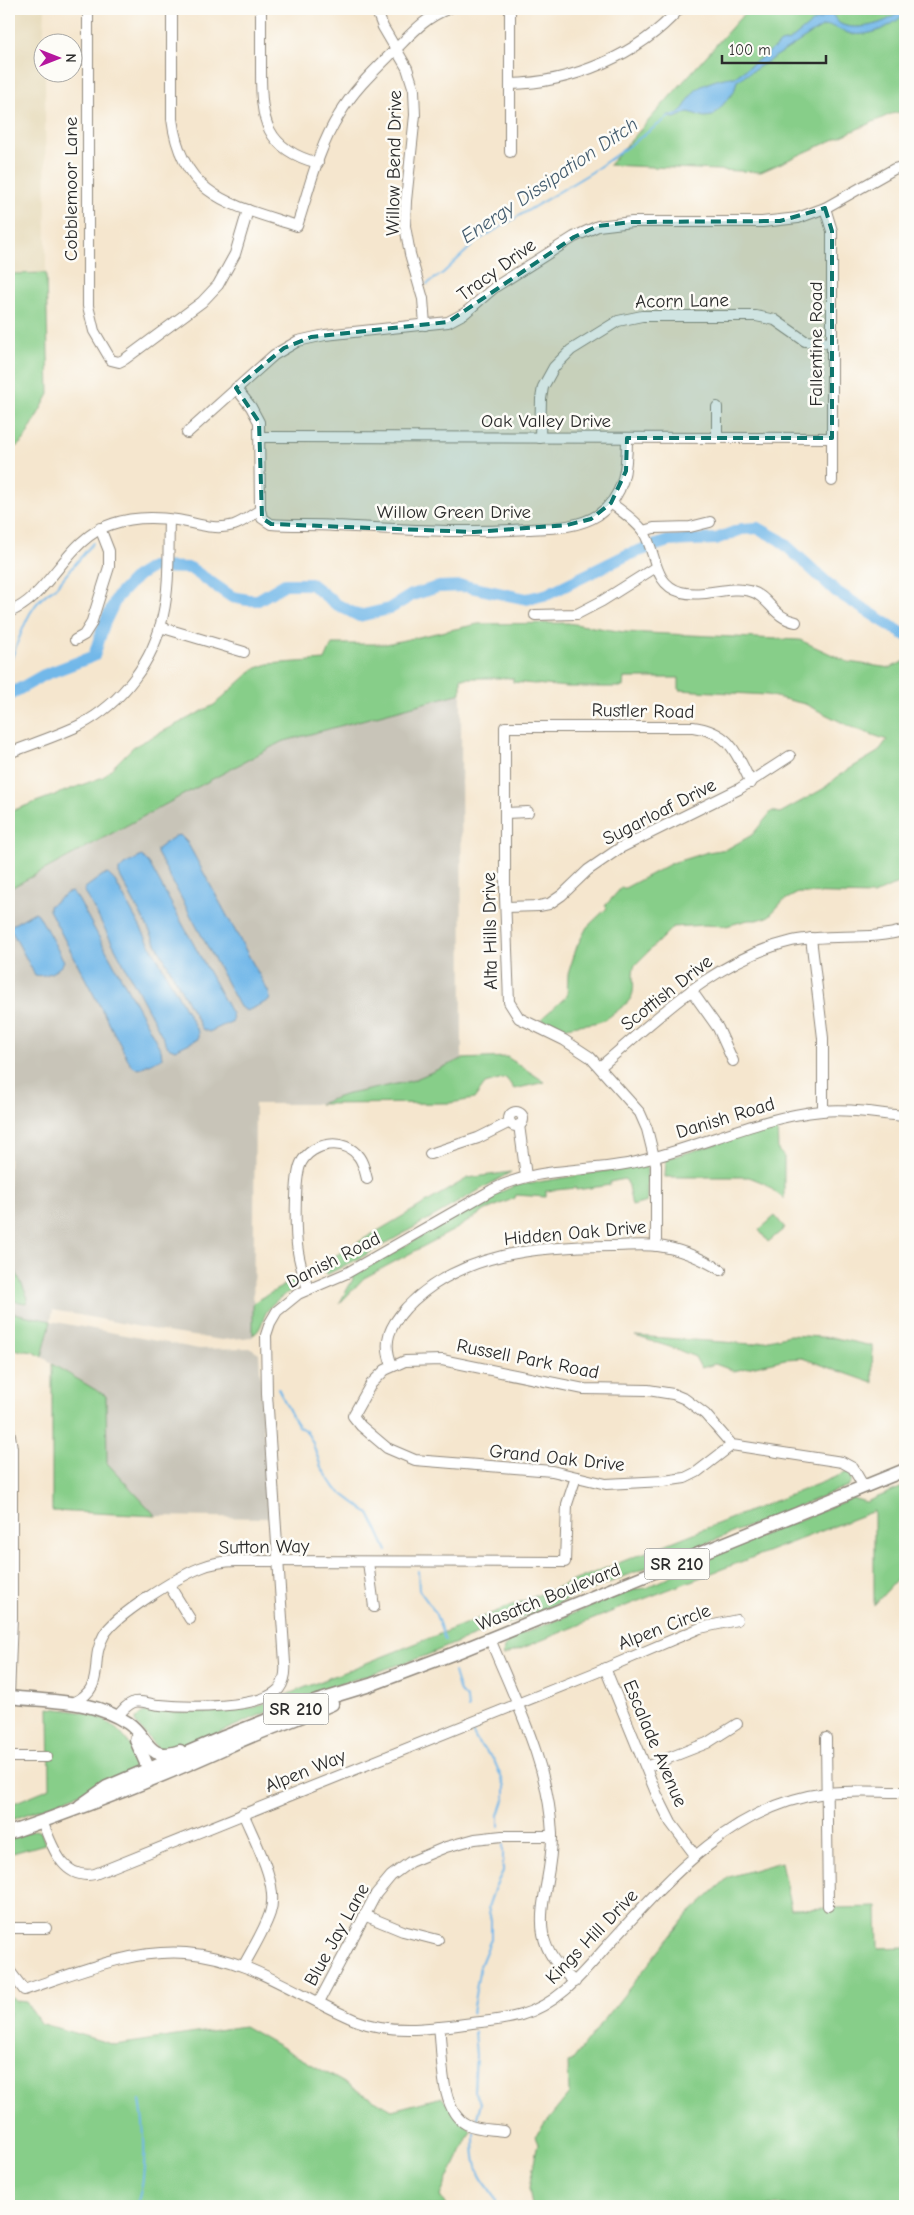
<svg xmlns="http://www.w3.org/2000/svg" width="914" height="2215" font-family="'Comic Neue',sans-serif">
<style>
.built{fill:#e6daba}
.industrial{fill:#c8c4b8}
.green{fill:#87ce89;stroke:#597c5a}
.water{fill:#72b8e9;stroke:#4e728a}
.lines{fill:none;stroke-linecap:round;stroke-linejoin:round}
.stream{stroke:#72b8e9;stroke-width:2}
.river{stroke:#72b8e9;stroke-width:12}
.minor-casing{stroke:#90887c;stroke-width:12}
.major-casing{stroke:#90887c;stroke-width:15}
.minor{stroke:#fff;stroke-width:10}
.major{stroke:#fff;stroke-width:12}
.marked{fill:#0f766e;fill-opacity:0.2;stroke:#0f766e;stroke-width:4;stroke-dasharray:10 6;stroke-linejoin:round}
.labels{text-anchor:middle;stroke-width:5;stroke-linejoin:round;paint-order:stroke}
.shield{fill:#fdfcf7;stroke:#6a6a68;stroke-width:1}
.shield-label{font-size:18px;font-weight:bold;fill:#2b2b2b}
.street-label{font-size:19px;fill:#2b2b2b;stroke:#fdfcf7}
.water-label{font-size:20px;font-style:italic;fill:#445c6e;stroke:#fdfcf7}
</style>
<rect width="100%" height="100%" fill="#fdfcf7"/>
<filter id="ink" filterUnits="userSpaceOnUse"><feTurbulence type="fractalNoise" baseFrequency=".02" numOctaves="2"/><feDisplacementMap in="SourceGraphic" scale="10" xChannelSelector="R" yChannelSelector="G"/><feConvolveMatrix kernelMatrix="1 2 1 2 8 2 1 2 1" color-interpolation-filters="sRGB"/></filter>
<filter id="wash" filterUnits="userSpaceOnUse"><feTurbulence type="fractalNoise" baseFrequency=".0096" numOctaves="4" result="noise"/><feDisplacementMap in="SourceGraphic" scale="20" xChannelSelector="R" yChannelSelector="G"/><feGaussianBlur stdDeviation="1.12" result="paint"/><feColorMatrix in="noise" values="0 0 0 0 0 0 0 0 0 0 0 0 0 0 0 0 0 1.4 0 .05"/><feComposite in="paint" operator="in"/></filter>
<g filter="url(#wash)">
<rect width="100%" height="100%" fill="#f5e6ce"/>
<!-- built -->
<path class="built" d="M9 9H45L42 72 45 73 46 273H9Z"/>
<!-- industrial -->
<path class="industrial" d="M461 693 462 1059 411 1081 344 1095 319 1104H255L253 1337 222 1340 172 1333 53 1310 51 1321 199 1349 251 1348 259 1353 269 1518 156 1516 107 1463 106 1396 42 1357 51 1321 9 1312V889L281 742Z"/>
<!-- green -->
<g class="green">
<path d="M748 9H905V111L891 114 761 172 609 165Z"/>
<path d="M46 273 49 394 24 440 9 453V274Z"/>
<path d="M568 623 624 632 800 640 848 662 890 668 905 661V880L873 895 798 893 783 901 768 917 757 920H748L726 926 705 925 673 927 635 965C630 976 637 986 631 998 627 1004 622 1007 617 1011 613 1014 608 1018 604 1020 590 1026 575 1023 562 1029L541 1019 567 996 568 974 577 946 587 927 607 908 605 906 621 888H625L672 863 708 852 727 849 752 835 772 811 780 813 823 789 841 774 878 752 887 740 851 727 805 704 767 695 679 690V678H624L623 687H567L513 682V678H461V693L281 742 9 889V812L103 777 133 747 214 705 254 669 268 664 325 660 332 644H386L478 624Z"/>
<path d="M507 1057 545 1082 514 1089 506 1078 485 1084 474 1099 450 1103 319 1104 344 1095 411 1081 462 1059Z"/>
<path d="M777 1123 778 1150 784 1157V1199L764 1183 749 1177H665L666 1159 713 1145 756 1128Z"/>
<path d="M641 1165 647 1167V1202L632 1206 627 1181 624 1179 610 1182V1185L576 1190V1188L546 1191V1197L516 1195 515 1198 486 1210 456 1229 364 1278 339 1304 353 1279 351 1275 370 1266 490 1197 514 1186Z"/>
<path d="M511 1172 364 1256 326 1275 321 1264 468 1178Z"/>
<path d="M775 1216 785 1228 768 1242 759 1230Z"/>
<path d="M9 1256 28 1298 26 1303 9 1300Z"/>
<path d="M297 1278V1285C288 1295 276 1297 267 1311 262 1319 262 1330 253 1335V1303Z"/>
<path d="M9 1312 51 1321 42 1357 34 1352 9 1349Z"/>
<path d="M790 1335 835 1338 872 1346 873 1383 802 1358 785 1359 734 1371 715 1364 701 1368 695 1357 676 1349 635 1336 752 1344Z"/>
<path d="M52 1364 106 1396 107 1463 156 1516 52 1511Z"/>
<path d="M848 1472 852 1481 848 1486 507 1624H501L425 1656 307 1695 209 1737 174 1749H158L135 1722 136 1718 143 1712H219L253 1708Z"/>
<path d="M905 1486V1571L874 1605V1511L628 1605 503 1656 504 1647 514 1637 635 1589 646 1588 714 1555 852 1498 866 1502Z"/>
<path d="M49 1708C84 1712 105 1712 128 1742 133 1749 139 1758 137 1767L133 1773 9 1821V1805L50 1788Z"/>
<path d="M35 1830 41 1832 45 1844 9 1854V1839Z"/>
<path d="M781 1862 791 1909 877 1907 878 1948 905 1947V2206H532L529 2188 538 2143 535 2136 569 2094 568 2063 571 2062 688 1914 729 1877Z"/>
<path d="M9 1997H12L16 2001 26 2002 40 2023 115 2045 244 2026 392 2110 442 2097 471 2130 440 2196 446 2206H9Z"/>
</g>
<!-- water -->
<g class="water">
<path d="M901 9H905V13C894 26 869 37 852 34 841 32 833 23 822 27L737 81 734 92 713 116 704 117 689 112 675 118 668 117V115C684 116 686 101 694 92 700 84 725 76 735 77L781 43 789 41 813 22 831 14C835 16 836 21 839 23 854 33 892 23 901 9Z"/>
<path d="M180 835 187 842 269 993 270 1000 247 1011 240 1007 157 853V849L175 836Z"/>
<path d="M142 856 149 863 232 1014 233 1021 209 1032 202 1029 119 874V870L124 865Z"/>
<path d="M108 874 115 881 198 1032V1039L175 1050 168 1047 85 892V888L103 875Z"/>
<path d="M72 892 78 899 161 1050 162 1058 138 1069 131 1065 49 910V906L67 893Z"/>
<path d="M35 912 38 914 64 961C61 970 44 978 35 975L10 928 12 925Z"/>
</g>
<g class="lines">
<!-- stream -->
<g class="stream">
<path d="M427 284 443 273 477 241 592 172 669 117"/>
<path d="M9 665C21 637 26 604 55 588L93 543"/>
<path d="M278 1388 293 1418 298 1426 306 1431 312 1441 321 1467 336 1489 369 1514 376 1527 387 1551"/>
<path d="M418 1571 419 1590 435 1612 445 1640"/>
<path d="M454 1672 460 1692 467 1699 468 1709"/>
<path d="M472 1732 478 1743 494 1760 505 1786V1797L499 1815V1826"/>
<path d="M472 2013 480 1966 491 1939V1920L488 1907 495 1887 503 1871V1844"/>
<path d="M474 2032 476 2055 474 2092 481 2102 475 2125"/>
<path d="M474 2132C474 2146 474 2163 480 2175 485 2186 496 2193 497 2206"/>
<path d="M136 2206C148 2178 145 2130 140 2100"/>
</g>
<!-- river -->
<path class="river" d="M9 695 44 675 94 656 104 624 117 597 136 577 152 567 190 568 232 597 248 600H258L285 584H311L336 604 359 616 389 609 412 595 438 587 465 586 527 599 548 594 627 555 668 541 716 539 742 529 758 528 780 540 837 592 905 635"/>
</g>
</g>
<g filter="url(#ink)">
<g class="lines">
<defs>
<g id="minor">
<path d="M88 9V306L94 331 111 360 119 362 125 359 202 302 218 285 235 254 248 210"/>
<path d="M172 9V119C182 198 233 205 297 226 309 190 318 148 339 115 354 89 376 69 397 48 412 33 427 16 448 9"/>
<path d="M261 9C261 30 261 50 261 71 261 120 265 149 318 163"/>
<path d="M376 9 383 27 407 68 414 90 415 115 406 201 405 226 410 254 423 299 425 325"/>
<path d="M510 84C571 83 639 55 679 9"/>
<path d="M510 152V9"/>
<path d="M825 208 832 231V481"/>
<path d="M236 388 251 407 259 422 260 510 262 518 271 524C292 526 314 524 335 526 401 529 462 534 528 529 551 528 578 528 598 515 625 496 627 468 627 438"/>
<path d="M717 407V438"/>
<path d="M187 433 274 355 298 341 325 335 448 322 465 313 495 287 574 237 598 226 632 222H762L798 218 825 208 894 169 905 166"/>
<path d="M261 437 832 438"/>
<path d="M540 438 541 399 543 387 554 367 571 350 618 321 642 316H756L775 320 805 341 832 343"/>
<path d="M611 503C621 511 635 520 643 531 657 552 652 584 681 592 704 598 728 585 750 591 769 596 773 618 796 622"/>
<path d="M643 531 654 528 690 527 710 522"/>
<path d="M9 612C50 597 66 538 112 524 132 517 157 517 177 520 196 523 214 531 234 525 243 522 252 515 260 510"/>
<path d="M535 615 577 614 602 601 656 567"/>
<path d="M160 627 244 652"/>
<path d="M75 640 84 635 91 624 109 567V551L100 528"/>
<path d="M9 753C32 744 57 736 80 725 122 703 154 661 163 615 170 584 168 551 169 520"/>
<path d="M505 813 528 812"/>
<path d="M506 907 539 906 549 904 562 895 588 870 620 848 739 789 790 756"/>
<path d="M811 938 823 1038V1110"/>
<path d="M691 990 718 1028 733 1061"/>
<path d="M601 1066C659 1017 715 959 792 941 828 933 873 941 905 930"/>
<circle cx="516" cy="1119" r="7"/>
<path d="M519 1125 526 1176"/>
<path d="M430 1154 478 1138 510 1122"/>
<path d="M656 1246V1165L647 1129 640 1113 590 1057 564 1040 519 1018 509 1002 505 897V727H693C730 732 736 752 751 783"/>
<path d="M308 1289C304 1277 300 1264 298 1252 295 1235 294 1178 301 1163 312 1142 345 1137 359 1157 364 1164 365 1172 367 1179"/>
<path d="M392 1365C382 1341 390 1326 406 1308 459 1252 540 1246 612 1246 627 1246 643 1244 658 1246 681 1249 701 1258 721 1270"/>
<path d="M9 1429 12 1448V1617L9 1697"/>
<path d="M732 1445 697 1472 685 1478 664 1481 606 1484 552 1471 415 1460 387 1448 361 1426 353 1416 371 1384 385 1370 405 1361 442 1360 584 1389 648 1390 673 1394 685 1399 705 1414 732 1445 842 1462 853 1468 864 1487"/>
<path d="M368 1562 374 1607"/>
<path d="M169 1585 190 1619"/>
<path d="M490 1639C516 1702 549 1765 552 1834 553 1894 517 1935 575 1982"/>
<path d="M605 1668 657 1795 671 1823 695 1855"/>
<path d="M73 1703C108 1686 88 1663 104 1635 115 1615 178 1577 200 1568 212 1563 224 1561 237 1561L565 1562 567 1504 576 1477"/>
<path d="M117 1717C122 1711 126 1705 134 1702 143 1700 151 1705 160 1705 186 1708 261 1709 279 1689 285 1681 286 1672 285 1663L267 1394 266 1335 270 1323 277 1311 298 1294 347 1273 492 1190C537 1166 588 1173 636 1162 699 1148 758 1117 822 1111 849 1108 878 1114 905 1116"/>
<path d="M826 1738 828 1906"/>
<path d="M9 1757H47"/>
<path d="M646 1767 707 1743 737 1724"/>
<path d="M243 1813C254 1840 280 1885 270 1913 264 1931 253 1948 244 1965"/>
<path d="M42 1821C52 1845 62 1881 95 1874L597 1672 700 1628 737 1620"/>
<path d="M364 1915 403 1931 438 1940"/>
<path d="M9 1928H46"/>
<path d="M9 1970 24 1990C76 1973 130 1949 186 1953 250 1958 298 1996 355 2020 392 2035 434 2028 472 2023 489 2021 505 2020 521 2015 559 2004 583 1973 608 1945 667 1880 733 1804 826 1793 852 1790 879 1792 905 1792"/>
<path d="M319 2002 376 1894 391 1876 410 1862 446 1847 475 1839 502 1836H552"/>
<path d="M439 2027C443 2053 439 2110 466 2124 477 2130 492 2129 504 2131"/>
</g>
<g id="major">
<path d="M9 1697C51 1702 91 1699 128 1723 149 1737 146 1763 180 1751"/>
<path d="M136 1740 149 1770"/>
<path d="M80 1806 107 1787 224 1737 308 1704 370 1685 455 1653 905 1470"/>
<path d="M9 1833C84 1807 157 1779 229 1746 263 1730 298 1719 332 1704"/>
</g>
</defs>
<!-- minor casing -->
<use href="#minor" class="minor-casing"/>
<!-- major casing -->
<use href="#major" class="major-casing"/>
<!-- minor -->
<use href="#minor" class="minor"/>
<!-- major -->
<use href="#major" class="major"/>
</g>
</g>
<!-- marked area -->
<path class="marked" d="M825 208 832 231V438H627L626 471 611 503 591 519 567 525 474 532 271 524 262 518 259 422 236 388 284 348 311 337 448 322 574 237 598 226 632 222 780 221Z"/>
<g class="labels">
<!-- shield labels -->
<g class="shield">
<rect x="644.5" y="1548.5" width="65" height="31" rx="4"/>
<rect x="263.5" y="1693.5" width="65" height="31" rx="4"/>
</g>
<g class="shield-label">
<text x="677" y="1570">SR 210</text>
<text x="296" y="1715">SR 210</text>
</g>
<!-- street labels -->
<g class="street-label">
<text transform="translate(393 163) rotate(-89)" y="7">Willow Bend Drive</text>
<text transform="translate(70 189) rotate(-90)" y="7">Cobblemoor Lane</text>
<text transform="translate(496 269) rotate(-36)" y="7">Tracy Drive</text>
<text transform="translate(682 300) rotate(-1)" y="7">Acorn Lane</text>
<text transform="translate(815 344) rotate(-90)" y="7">Fallentine Road</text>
<text x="546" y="427">Oak Valley Drive</text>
<text x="454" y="518">Willow Green Drive</text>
<text transform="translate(643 710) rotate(1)" y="7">Rustler Road</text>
<text transform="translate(659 811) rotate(-27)" y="7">Sugarloaf Drive</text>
<text transform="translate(489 931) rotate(-91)" y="7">Alta Hills Drive</text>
<text transform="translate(666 992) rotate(-38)" y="7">Scottish Drive</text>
<text transform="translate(725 1117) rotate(-17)" y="7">Danish Road</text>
<text transform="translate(575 1232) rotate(-5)" y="7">Hidden Oak Drive</text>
<text transform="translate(333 1259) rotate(-27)" y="7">Danish Road</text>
<text transform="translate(528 1358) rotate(11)" y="7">Russell Park Road</text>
<text transform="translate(557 1457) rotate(6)" y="7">Grand Oak Drive</text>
<text transform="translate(264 1546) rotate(-1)" y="7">Sutton Way</text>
<text transform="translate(548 1596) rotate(-22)" y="7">Wasatch Boulevard</text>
<text transform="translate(664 1626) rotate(-21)" y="7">Alpen Circle</text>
<text transform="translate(656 1743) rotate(67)" y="7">Escalade Avenue</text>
<text transform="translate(305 1770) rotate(-22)" y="7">Alpen Way</text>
<text transform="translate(336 1934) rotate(-61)" y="7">Blue Jay Lane</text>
<text transform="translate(591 1936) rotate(-46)" y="7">Kings Hill Drive</text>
</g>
<!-- water labels -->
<g class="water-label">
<text transform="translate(549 180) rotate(-34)" y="7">Energy Dissipation Ditch</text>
</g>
</g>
<!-- margin -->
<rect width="914" height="2215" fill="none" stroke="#fdfcf7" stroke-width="30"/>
<!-- north arrow -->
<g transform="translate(58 58) rotate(90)"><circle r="24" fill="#fdfcf7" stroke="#a9a8a5"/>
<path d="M0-4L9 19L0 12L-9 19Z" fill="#b5179e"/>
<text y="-8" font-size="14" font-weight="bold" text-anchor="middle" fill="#2b2b2b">N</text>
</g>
<!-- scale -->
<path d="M722 55v8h104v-8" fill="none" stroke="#2b2b2b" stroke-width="2.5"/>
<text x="729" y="55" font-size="15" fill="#2b2b2b" stroke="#fdfcf7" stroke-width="4" paint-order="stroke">100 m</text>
</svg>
